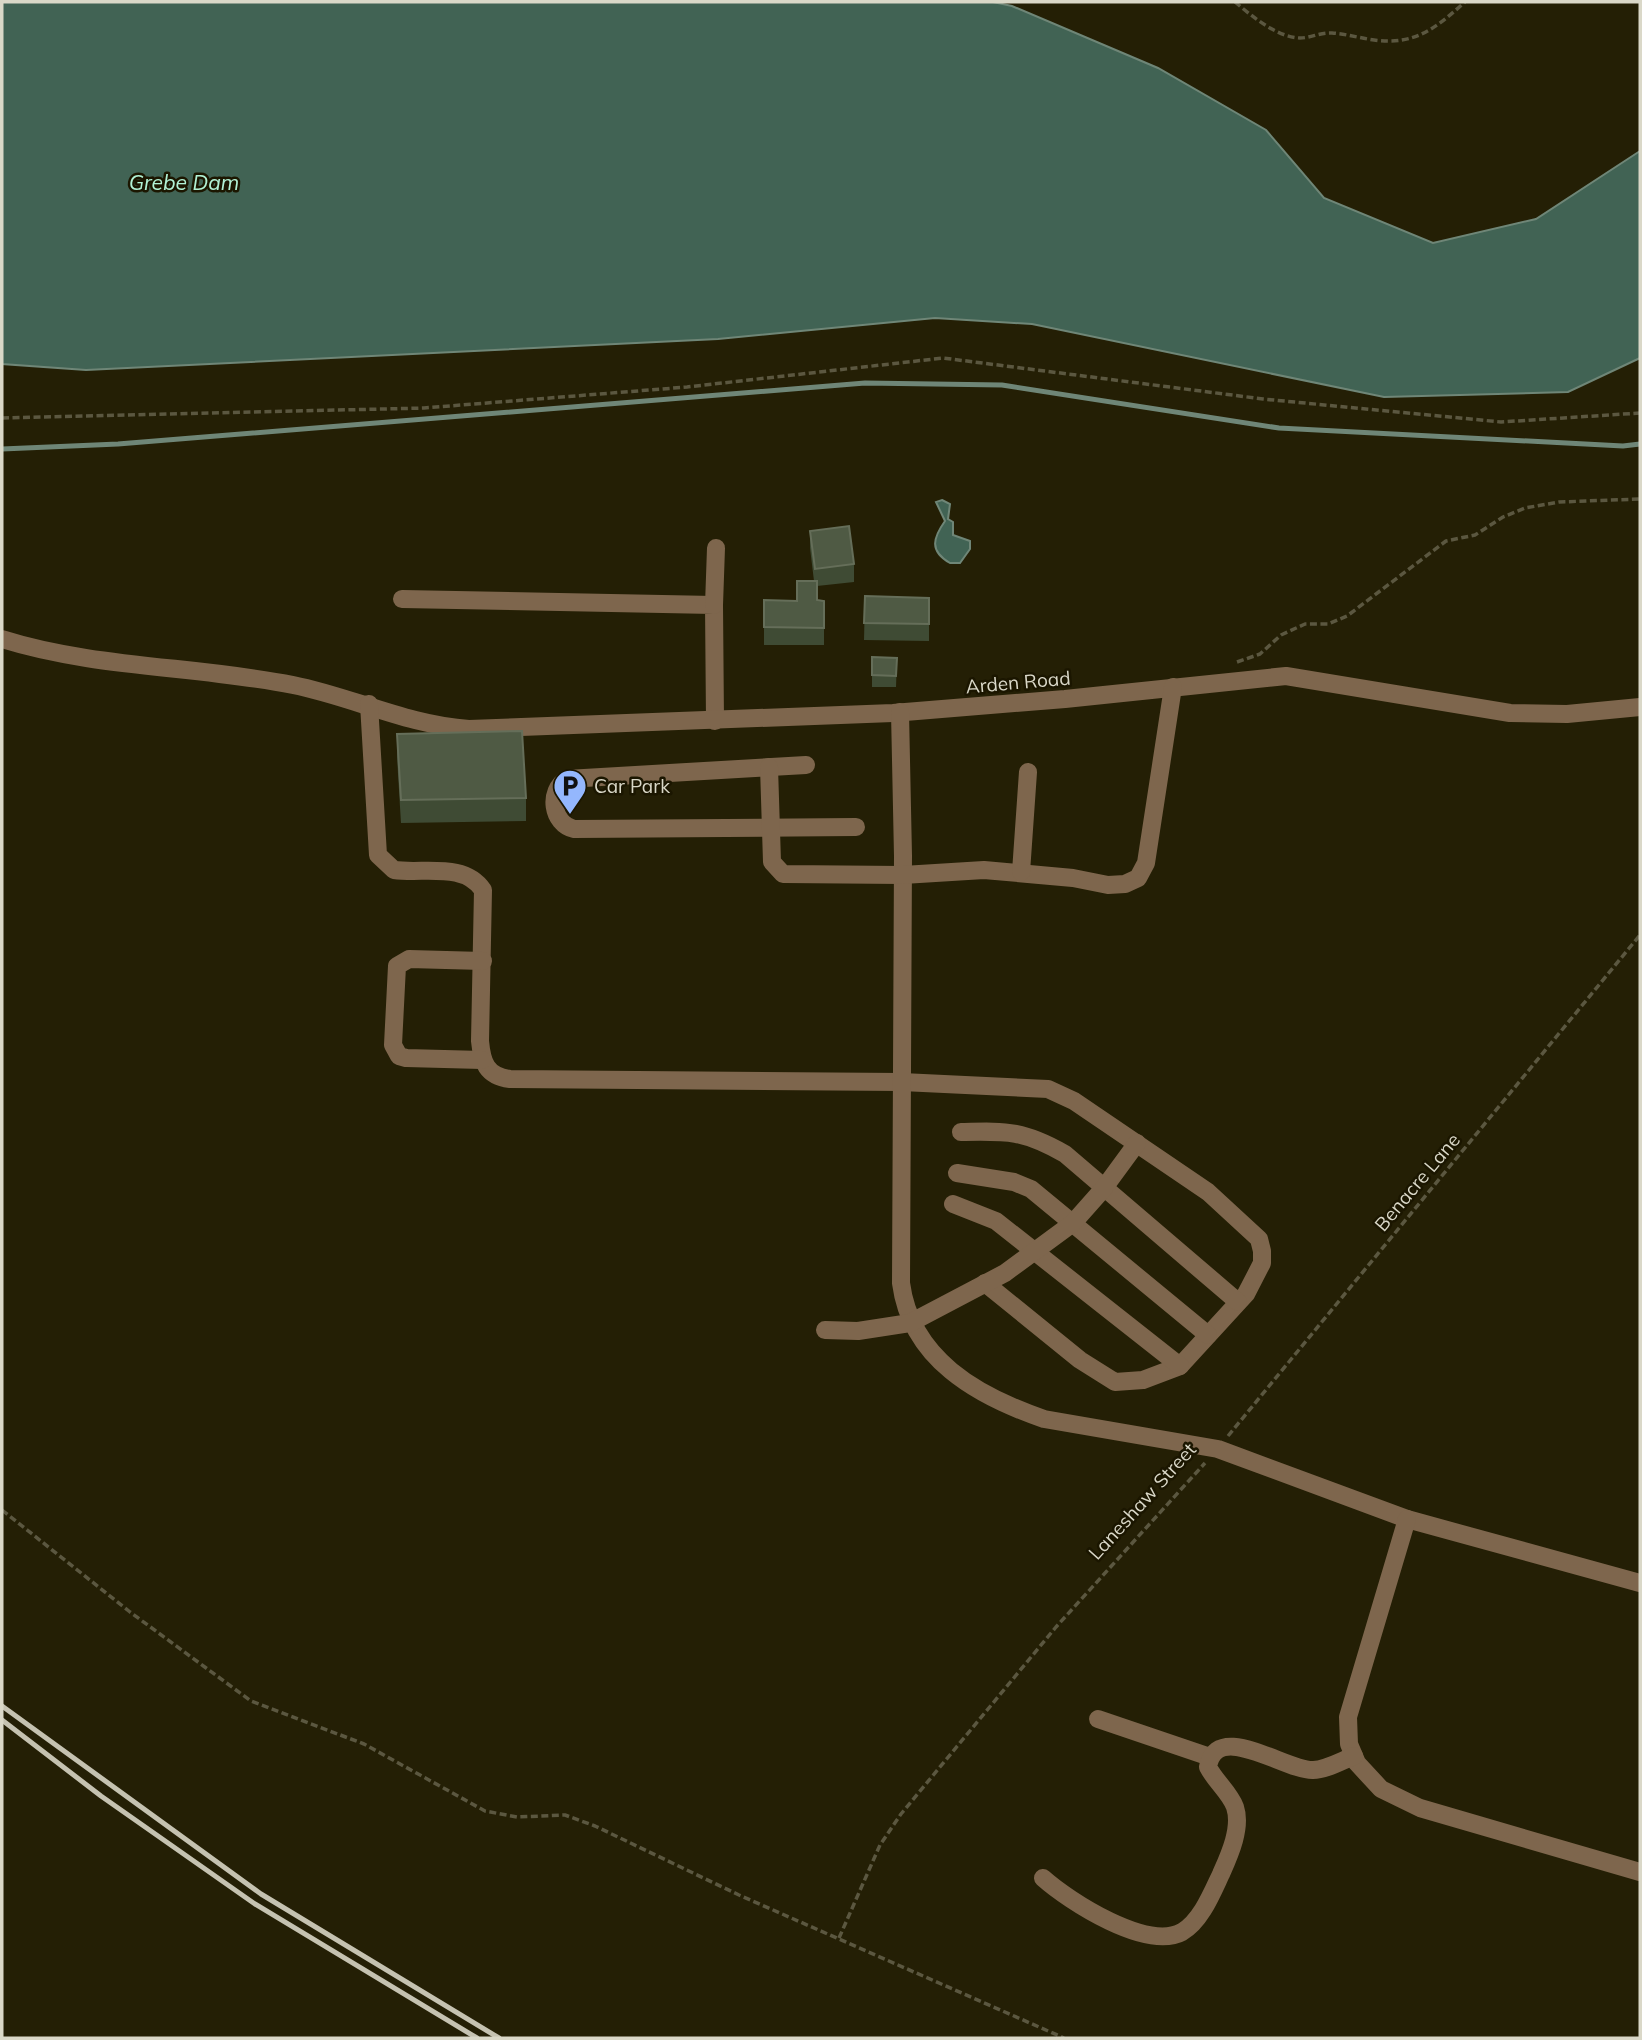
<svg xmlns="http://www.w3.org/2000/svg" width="1642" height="2040" font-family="Mulish,sans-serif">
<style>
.water{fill:#416354;stroke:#6f8677;stroke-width:2}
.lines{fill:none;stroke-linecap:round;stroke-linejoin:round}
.stream{stroke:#6f8677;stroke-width:5}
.path{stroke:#5b5740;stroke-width:3.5;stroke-dasharray:7 3.5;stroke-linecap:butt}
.minor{stroke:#7e664d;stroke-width:18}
.rail{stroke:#c5c2b1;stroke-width:5}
.wall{fill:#3f4b34}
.building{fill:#4f5a44;stroke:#656e59;stroke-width:2}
.labels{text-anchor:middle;stroke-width:5;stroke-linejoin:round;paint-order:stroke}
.street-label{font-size:19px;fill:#dad8c8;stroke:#1b1600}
.poi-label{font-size:19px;fill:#dad8c8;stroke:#1b1600;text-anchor:start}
.water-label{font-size:21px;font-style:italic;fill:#b1f2d5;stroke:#1b1600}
</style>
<rect width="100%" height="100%" fill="#241f05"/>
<!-- water -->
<g class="water">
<path d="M2 2H993L1012 6 1158 68 1266 130 1324 198 1433 243 1536 219 1640 151V358L1568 392 1384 397 1032 324 935 318 718 339 86 370 2 364Z"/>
<path d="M942 500 950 504 948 519 953 522V535L970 541V549L960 563H950C929 551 933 538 945 521L936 502Z"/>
</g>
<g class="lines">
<!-- stream -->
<path class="stream" d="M2 449 118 444 865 383 1002 385 1279 428 1623 446 1640 444"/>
<!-- path -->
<g class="path">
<path d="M1235 2C1252 16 1276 37 1300 38 1311 38 1321 32 1332 33 1346 34 1360 38 1374 40 1415 46 1437 27 1465 2"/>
<path d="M2 418 424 408 687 387 943 358 1263 399 1501 422 1640 413"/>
<path d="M1237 662 1260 654 1281 635 1305 624H1328L1347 616 1446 541 1475 535 1503 517 1525 508 1559 502 1640 499"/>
<path d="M1228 1436 1640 935"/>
<path d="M2 1510 130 1612 251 1701 364 1744 485 1811 517 1817 565 1815 595 1826 739 1895 1064 2038"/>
<path d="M839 1938 880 1845 901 1814 1056 1627 1205 1463"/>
</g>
<!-- minor -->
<g class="minor">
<path d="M402 599 714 605 715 721"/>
<path d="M714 605 716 548"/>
<path d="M2 639C94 668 198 666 293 685 353 697 407 725 469 729L893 713 1065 699 1286 676 1510 713 1567 714 1640 707"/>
<path d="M369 704 378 855 394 870C424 874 464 862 483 890L480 1041C482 1062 486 1076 510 1079L902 1082 1048 1089 1074 1101 1208 1192 1259 1239 1262 1251V1263L1246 1294 1180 1366 1143 1380 1115 1382 1080 1360 985 1283"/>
<path d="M900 712 903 856 901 1283C911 1359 977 1396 1044 1419L1218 1449 1407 1519 1640 1583"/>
<path d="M806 765 567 779C547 791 552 824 574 829L856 827"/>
<path d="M769 767 772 862 783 874 903 875 984 870 1073 878 1108 885 1125 884 1138 878 1146 863 1173 687"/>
<path d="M1021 872 1028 772"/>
<path d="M482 1060 406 1058 399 1056 393 1045 397 966 409 959 483 961"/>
<path d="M961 1132C1007 1131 1023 1130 1065 1154L1238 1302"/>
<path d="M957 1173 1014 1182 1031 1189 1208 1335"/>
<path d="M953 1204 996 1221 1180 1366"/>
<path d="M825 1330 858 1331 910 1323 1005 1273 1073 1223 1104 1188 1137 1143"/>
<path d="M1407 1519 1348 1717 1349 1744 1357 1763 1381 1789 1420 1808 1640 1872"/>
<path d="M1098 1719 1210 1757"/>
<path d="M1043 1878C1070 1902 1147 1951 1182 1932 1201 1921 1212 1893 1221 1874 1229 1856 1242 1828 1235 1807 1230 1793 1215 1781 1208 1767 1216 1719 1286 1771 1313 1770 1326 1770 1341 1761 1354 1756"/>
</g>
<!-- rail -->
<g class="rail">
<path d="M2 1706 261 1894 499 2038"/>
<path d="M2 1720 101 1796 255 1904 477 2038"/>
</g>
</g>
<!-- wall -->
<g class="wall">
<path d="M810 531 854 564V582L817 586V600L824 601V645H764V600L797 601 814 581 810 548Z"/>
<path d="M865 596 929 598V641L864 640Z"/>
<path d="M872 657 897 658 896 687H872Z"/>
<path d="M397 734 526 798V821L401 823 397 757Z"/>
</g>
<!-- building -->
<g class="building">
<path d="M849 526 854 564 815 569 810 531Z"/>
<path d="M797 581H817V600L824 601V628L764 627V600L797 601Z"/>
<path d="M865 596 929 598V624L864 623Z"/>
<path d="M872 657 897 658 896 676 872 675Z"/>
<path d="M522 731 526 798 401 800 397 734Z"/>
</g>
<!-- icons -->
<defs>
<symbol id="parking-pin" viewBox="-11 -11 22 30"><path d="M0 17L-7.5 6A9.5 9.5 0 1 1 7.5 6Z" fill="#94b7fd" stroke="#1b1600"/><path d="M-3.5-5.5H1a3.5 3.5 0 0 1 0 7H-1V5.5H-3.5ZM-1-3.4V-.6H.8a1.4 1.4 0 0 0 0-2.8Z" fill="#111"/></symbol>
</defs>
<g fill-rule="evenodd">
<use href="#parking-pin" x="551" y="767" width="38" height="52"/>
</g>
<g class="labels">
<!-- street labels -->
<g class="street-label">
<text transform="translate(1018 682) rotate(-5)" y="7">Arden Road</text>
<text transform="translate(1417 1182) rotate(-50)" y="7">Benacre Lane</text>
<text transform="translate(1142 1501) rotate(-48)" y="7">Laneshaw Street</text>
</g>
<!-- poi labels -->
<g class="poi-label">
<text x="594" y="793">Car Park</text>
</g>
<!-- water labels -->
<g class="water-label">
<text x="184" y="190">Grebe Dam</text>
</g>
</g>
<!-- border -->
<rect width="1642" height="2040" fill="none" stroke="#dad8c8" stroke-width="7"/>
</svg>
